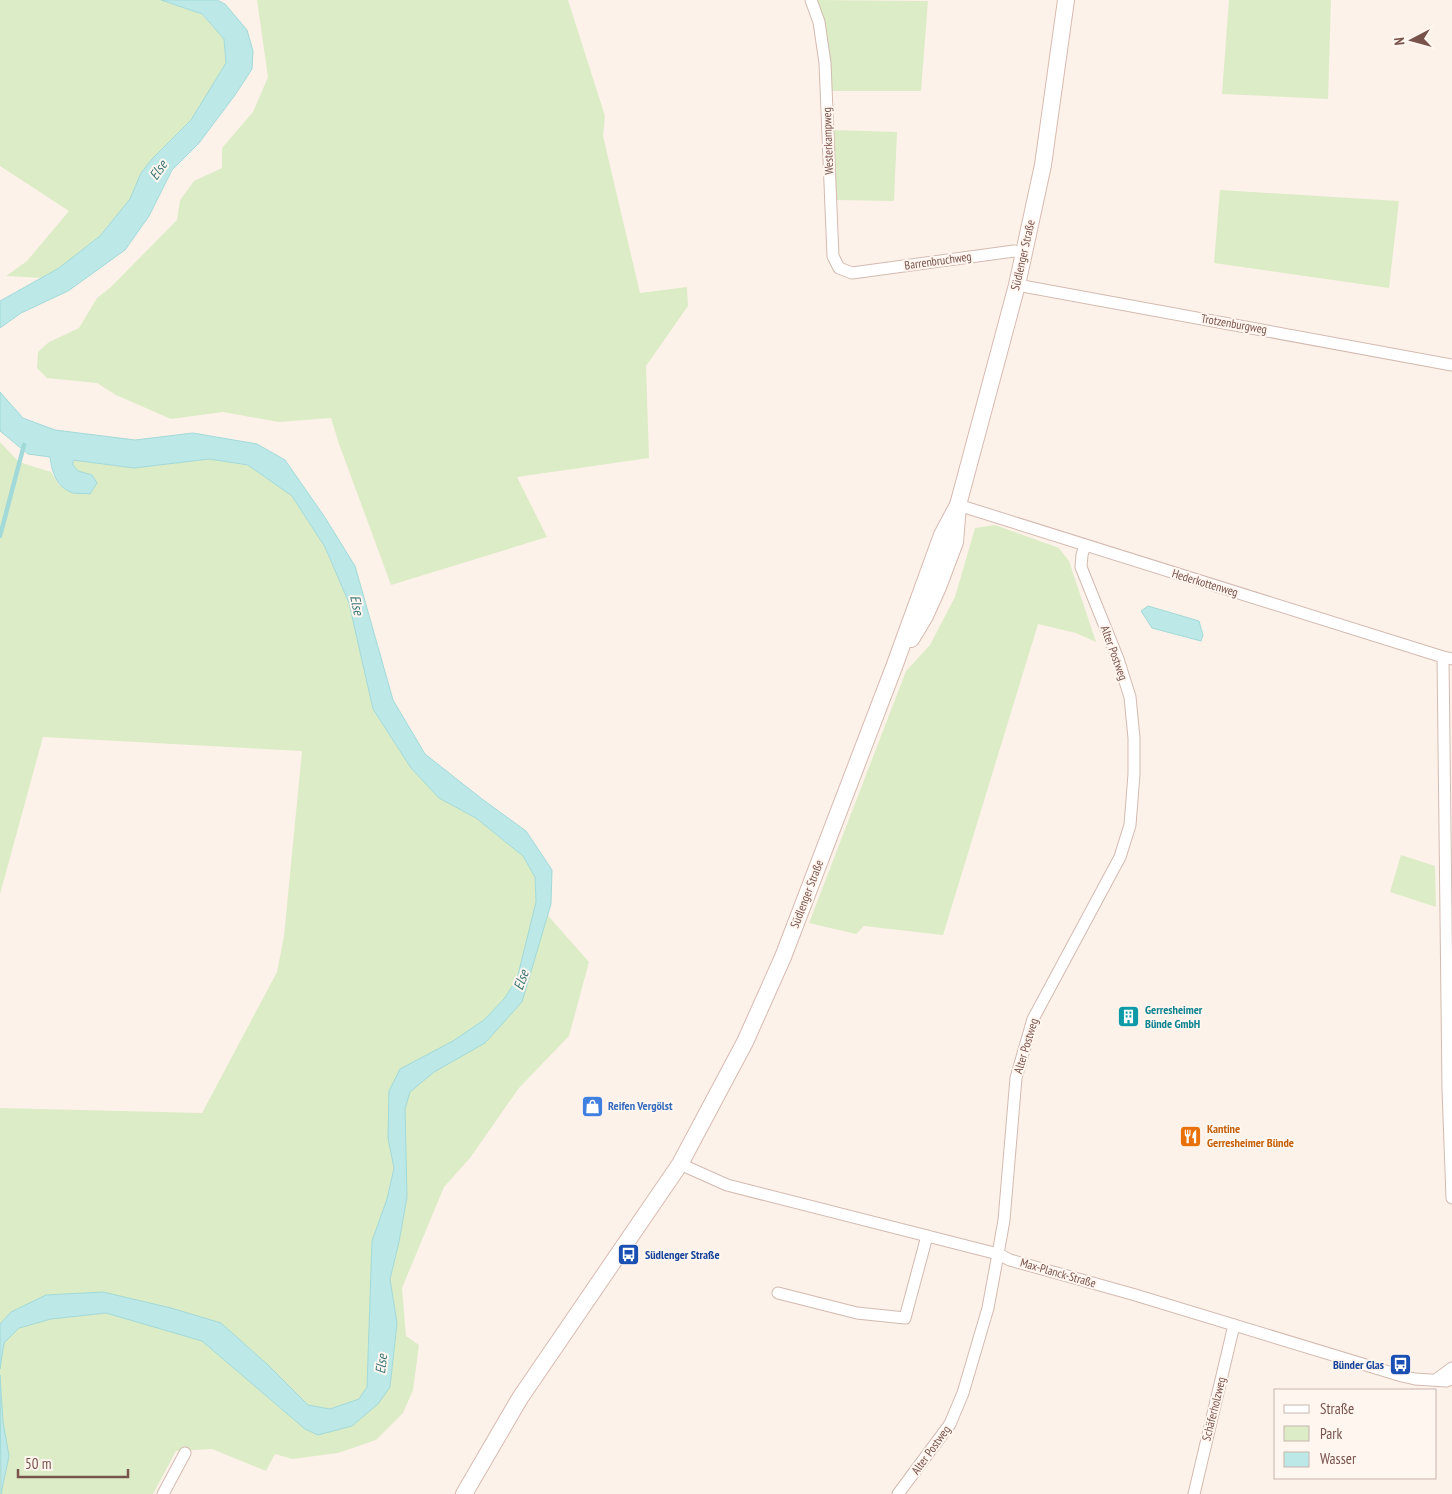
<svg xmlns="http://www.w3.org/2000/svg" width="1452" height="1494" font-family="'PT Sans Narrow',sans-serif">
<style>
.green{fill:#dcecc6}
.water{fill:#bce8e7;stroke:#a2dad9}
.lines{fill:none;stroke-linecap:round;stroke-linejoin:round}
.stream{stroke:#a2dad9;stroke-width:4.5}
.minor-casing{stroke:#d3bab0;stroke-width:13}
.secondary-casing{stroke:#d8bab0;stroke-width:18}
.minor{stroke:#fff;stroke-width:11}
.secondary{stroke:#fff;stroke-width:16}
.labels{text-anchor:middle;stroke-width:4;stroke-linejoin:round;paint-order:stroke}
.street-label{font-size:12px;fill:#79534b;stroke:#fff6f0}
.culture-label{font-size:12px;font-weight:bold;fill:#0d838f;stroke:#fff6f0;text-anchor:start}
.shop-label{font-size:12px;font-weight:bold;fill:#366cbe;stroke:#fff6f0;text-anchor:start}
.food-label{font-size:12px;font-weight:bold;fill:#c56008;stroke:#fff6f0;text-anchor:start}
.transit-label{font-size:12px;font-weight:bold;fill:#164399;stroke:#fff6f0;text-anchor:start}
.water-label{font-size:14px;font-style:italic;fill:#3a7776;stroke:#fff6f0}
</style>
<rect width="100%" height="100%" fill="#fdf2e9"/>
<!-- green -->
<g class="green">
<path d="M0 0H161L201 14 224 39 226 63 191 120 152 159 141 173 130 199 100 236 59 269 42 278 6 276 27 261 69 211 0 166Z"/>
<path d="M257 0H568L605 116 603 136 640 293 687 287 688 306 646 366 649 458 517 477 547 537 391 585 339 444 331 418 279 422 223 412 171 419 116 395 97 383 47 378 37 368 38 352 49 342 79 328 97 298 111 287 177 220 180 200 194 181 222 168V148L253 112 268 77Z"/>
<path d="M816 0 928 1 921 91H831C830 57 828 32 816 0Z"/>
<path d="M1229 0H1331L1328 99 1222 94Z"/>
<path d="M833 130 897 132 894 201 836 200Z"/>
<path d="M1220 190 1399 201 1389 288 1214 263Z"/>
<path d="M0 442 19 462 51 472 59 485 92 475 78 471 72 465 73 460 134 468 209 459 248 465 292 496 325 547 349 603 373 709 411 768 439 798 476 818 523 856 535 877 536 902 589 962 569 1036 519 1088 470 1158 444 1187 402 1288 406 1336 419 1345 413 1390 403 1413 376 1440 338 1453 292 1459 275 1454 266 1471 212 1449 176 1451 153 1494H0V1108L202 1113 277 972 284 936 302 751 43 737 0 894Z"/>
<path d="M995 525 1059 548 1069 561 1096 642 1076 633 1038 624 943 935 864 926 856 934 809 923 906 671 930 645 955 597 975 528Z"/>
<path d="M1401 855 1435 866 1436 907 1390 892Z"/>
</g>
<!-- water -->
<g class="water">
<path d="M161 0H217L225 4 247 30 253 51 252 69 235 95 199 143 172 170 149 216 125 250 68 291 21 313 0 328V301L59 268 100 236 130 199 141 173 152 159 191 120 226 63 224 39 202 14Z"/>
<path d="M0 392 23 418 55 430 135 440 193 433 257 444 285 460 324 516 355 566 393 700 425 754 482 799 526 831 552 870 551 904 522 1002 485 1043 434 1072 410 1092 405 1109 407 1197 399 1242 390 1279 397 1323 390 1387 378 1404 352 1426 318 1435 305 1429 202 1341 106 1313 51 1319 19 1328 4 1343 0 1369V1324L11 1312 46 1295 103 1292 171 1308 221 1323 268 1365 308 1405 330 1409 359 1399 367 1387 372 1241 387 1199 394 1168 388 1138 389 1091 400 1069 453 1041 484 1020 504 999 517 979 536 902 535 877 523 856 476 818 439 798 411 768 373 709 349 603 325 547 292 496 248 465 209 459 134 468 73 460V465L78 471 92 475 97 483 90 494C85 493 78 494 73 493 56 487 52 472 50 457L28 454 0 431Z"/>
<path d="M1148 606 1199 621 1203 635 1201 641 1152 628 1141 611Z"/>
<path d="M0 1375 3 1422 9 1456 1 1494Z"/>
</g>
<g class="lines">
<!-- stream -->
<path class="stream" d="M0 536 24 445"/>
<defs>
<g id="minor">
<path d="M811 0 819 22 825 63 833 256 839 268 852 273 1014 251 1024 253"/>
<path d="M1017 285 1452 365"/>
<path d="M958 505 1443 657 1452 659"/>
<path d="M1443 657 1448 1089 1452 1198"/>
<path d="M680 1164 727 1185 998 1254 1010 1260 1132 1294 1402 1376 1415 1379 1446 1381 1452 1379"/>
<path d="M778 1293 857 1313 905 1318 927 1236"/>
<path d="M1437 1379 1452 1368"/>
<path d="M163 1494 185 1453"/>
<path d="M898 1494 950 1424 963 1393 988 1308 998 1254 1004 1220 1016 1078 1033 1019 1120 857 1130 825 1134 774V738L1130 697 1118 659 1081 567 1082 555 1085 545"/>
<path d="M1194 1494 1234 1325"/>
</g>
<g id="secondary">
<path d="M911 639 925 616 938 587 955 542 958 505 1017 285 1043 165 1066 0"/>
<path d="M464 1494 520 1398 680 1164 745 1042 783 957 894 667 942 535 958 505"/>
</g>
</defs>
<!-- minor casing -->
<use href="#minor" class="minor-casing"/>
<!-- secondary casing -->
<use href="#secondary" class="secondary-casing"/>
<!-- minor -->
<use href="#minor" class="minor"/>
<!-- secondary -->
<use href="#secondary" class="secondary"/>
</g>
<!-- icons -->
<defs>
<symbol id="building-square" viewBox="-11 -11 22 22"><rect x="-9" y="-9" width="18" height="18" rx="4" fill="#0f9aa8" stroke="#fff6f0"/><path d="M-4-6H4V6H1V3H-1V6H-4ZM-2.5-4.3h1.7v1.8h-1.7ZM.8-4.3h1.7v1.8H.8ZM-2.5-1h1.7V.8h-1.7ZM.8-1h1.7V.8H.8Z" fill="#fff"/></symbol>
<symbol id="shop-square" viewBox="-11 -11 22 22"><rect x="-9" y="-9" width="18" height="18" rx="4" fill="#3f7fe0" stroke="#fff6f0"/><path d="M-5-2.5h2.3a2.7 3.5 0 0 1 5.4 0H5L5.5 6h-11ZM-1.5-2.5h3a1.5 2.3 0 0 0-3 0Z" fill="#fff"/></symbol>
<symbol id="restaurant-square" viewBox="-11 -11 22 22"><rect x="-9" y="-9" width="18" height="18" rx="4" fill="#e8710a" stroke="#fff6f0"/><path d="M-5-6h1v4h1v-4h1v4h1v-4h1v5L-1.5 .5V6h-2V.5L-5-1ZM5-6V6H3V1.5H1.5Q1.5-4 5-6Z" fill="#fff"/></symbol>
<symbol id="bus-square" viewBox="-11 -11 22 22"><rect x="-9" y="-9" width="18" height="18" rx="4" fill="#1a4fb4" stroke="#fff6f0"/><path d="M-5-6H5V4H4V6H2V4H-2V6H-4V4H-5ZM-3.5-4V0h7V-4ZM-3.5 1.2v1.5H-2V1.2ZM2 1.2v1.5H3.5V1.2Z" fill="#fff"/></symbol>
</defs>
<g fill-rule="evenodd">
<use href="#building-square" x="1116" y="1004" width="25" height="25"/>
<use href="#shop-square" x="580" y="1094" width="25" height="25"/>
<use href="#restaurant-square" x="1178" y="1124" width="25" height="25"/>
<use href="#bus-square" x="616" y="1242" width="25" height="25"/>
<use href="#bus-square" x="1388" y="1352" width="25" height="25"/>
</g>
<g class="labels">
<!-- street labels -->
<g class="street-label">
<text transform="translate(828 141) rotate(-92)" y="4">Westerkampweg</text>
<text transform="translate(1023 255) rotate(-77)" y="4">Südlenger Straße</text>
<text transform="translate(938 261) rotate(-8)" y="4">Barrenbruchweg</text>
<text transform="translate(1234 324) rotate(10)" y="4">Trotzenburgweg</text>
<text transform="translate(1205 583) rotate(17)" y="4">Hederkottenweg</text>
<text transform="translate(1114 653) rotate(70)" y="4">Alter Postweg</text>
<text transform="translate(807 894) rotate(-69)" y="4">Südlenger Straße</text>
<text transform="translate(1026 1046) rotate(-73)" y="4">Alter Postweg</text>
<text transform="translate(1058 1273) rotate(16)" y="4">Max-Planck-Straße</text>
<text transform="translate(1214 1409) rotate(-76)" y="4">Schäferholzweg</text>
<text transform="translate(931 1450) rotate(-54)" y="4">Alter Postweg</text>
</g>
<!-- culture labels -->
<g class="culture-label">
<text x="1145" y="1014">Gerresheimer<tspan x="1145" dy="14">Bünde GmbH</tspan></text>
</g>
<!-- shop labels -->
<g class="shop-label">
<text x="608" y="1110">Reifen Vergölst</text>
</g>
<!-- food labels -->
<g class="food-label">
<text x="1207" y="1133">Kantine<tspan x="1207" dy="14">Gerresheimer Bünde</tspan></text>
</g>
<!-- transit labels -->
<g class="transit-label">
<text x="645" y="1259">Südlenger Straße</text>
<text x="1384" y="1369" text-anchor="end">Bünder Glas</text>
</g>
<!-- water labels -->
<g class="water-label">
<text transform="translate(158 170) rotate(-55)" y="5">Else</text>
<text transform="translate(357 605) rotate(77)" y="5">Else</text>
<text transform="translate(521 980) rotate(-70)" y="5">Else</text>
<text transform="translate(381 1364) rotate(-84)" y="5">Else</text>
</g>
</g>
<!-- legend -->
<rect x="1274" y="1389" width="162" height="90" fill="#fff6f0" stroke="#c9b5ae"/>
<rect x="1284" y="1405" width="25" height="8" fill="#ffffff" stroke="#c9b5ae"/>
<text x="1320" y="1414" font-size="15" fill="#79534b">Straße</text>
<rect x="1284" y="1426" width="25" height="15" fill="#dcecc6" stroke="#c9b5ae"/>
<text x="1320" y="1439" font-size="15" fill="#79534b">Park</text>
<rect x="1284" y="1452" width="25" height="15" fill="#bce8e7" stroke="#c9b5ae"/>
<text x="1320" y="1464" font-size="15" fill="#79534b">Wasser</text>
<!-- north arrow -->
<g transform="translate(1412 40) rotate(264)" stroke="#fff6f0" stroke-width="4" paint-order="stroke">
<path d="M0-4L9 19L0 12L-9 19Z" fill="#79534b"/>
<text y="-8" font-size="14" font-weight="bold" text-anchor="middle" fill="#79534b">N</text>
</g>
<!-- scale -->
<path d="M18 1469v8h110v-8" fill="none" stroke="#79534b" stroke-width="2.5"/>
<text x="25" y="1469" font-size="15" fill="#79534b" stroke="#fff6f0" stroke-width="4" paint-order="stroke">50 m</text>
</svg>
